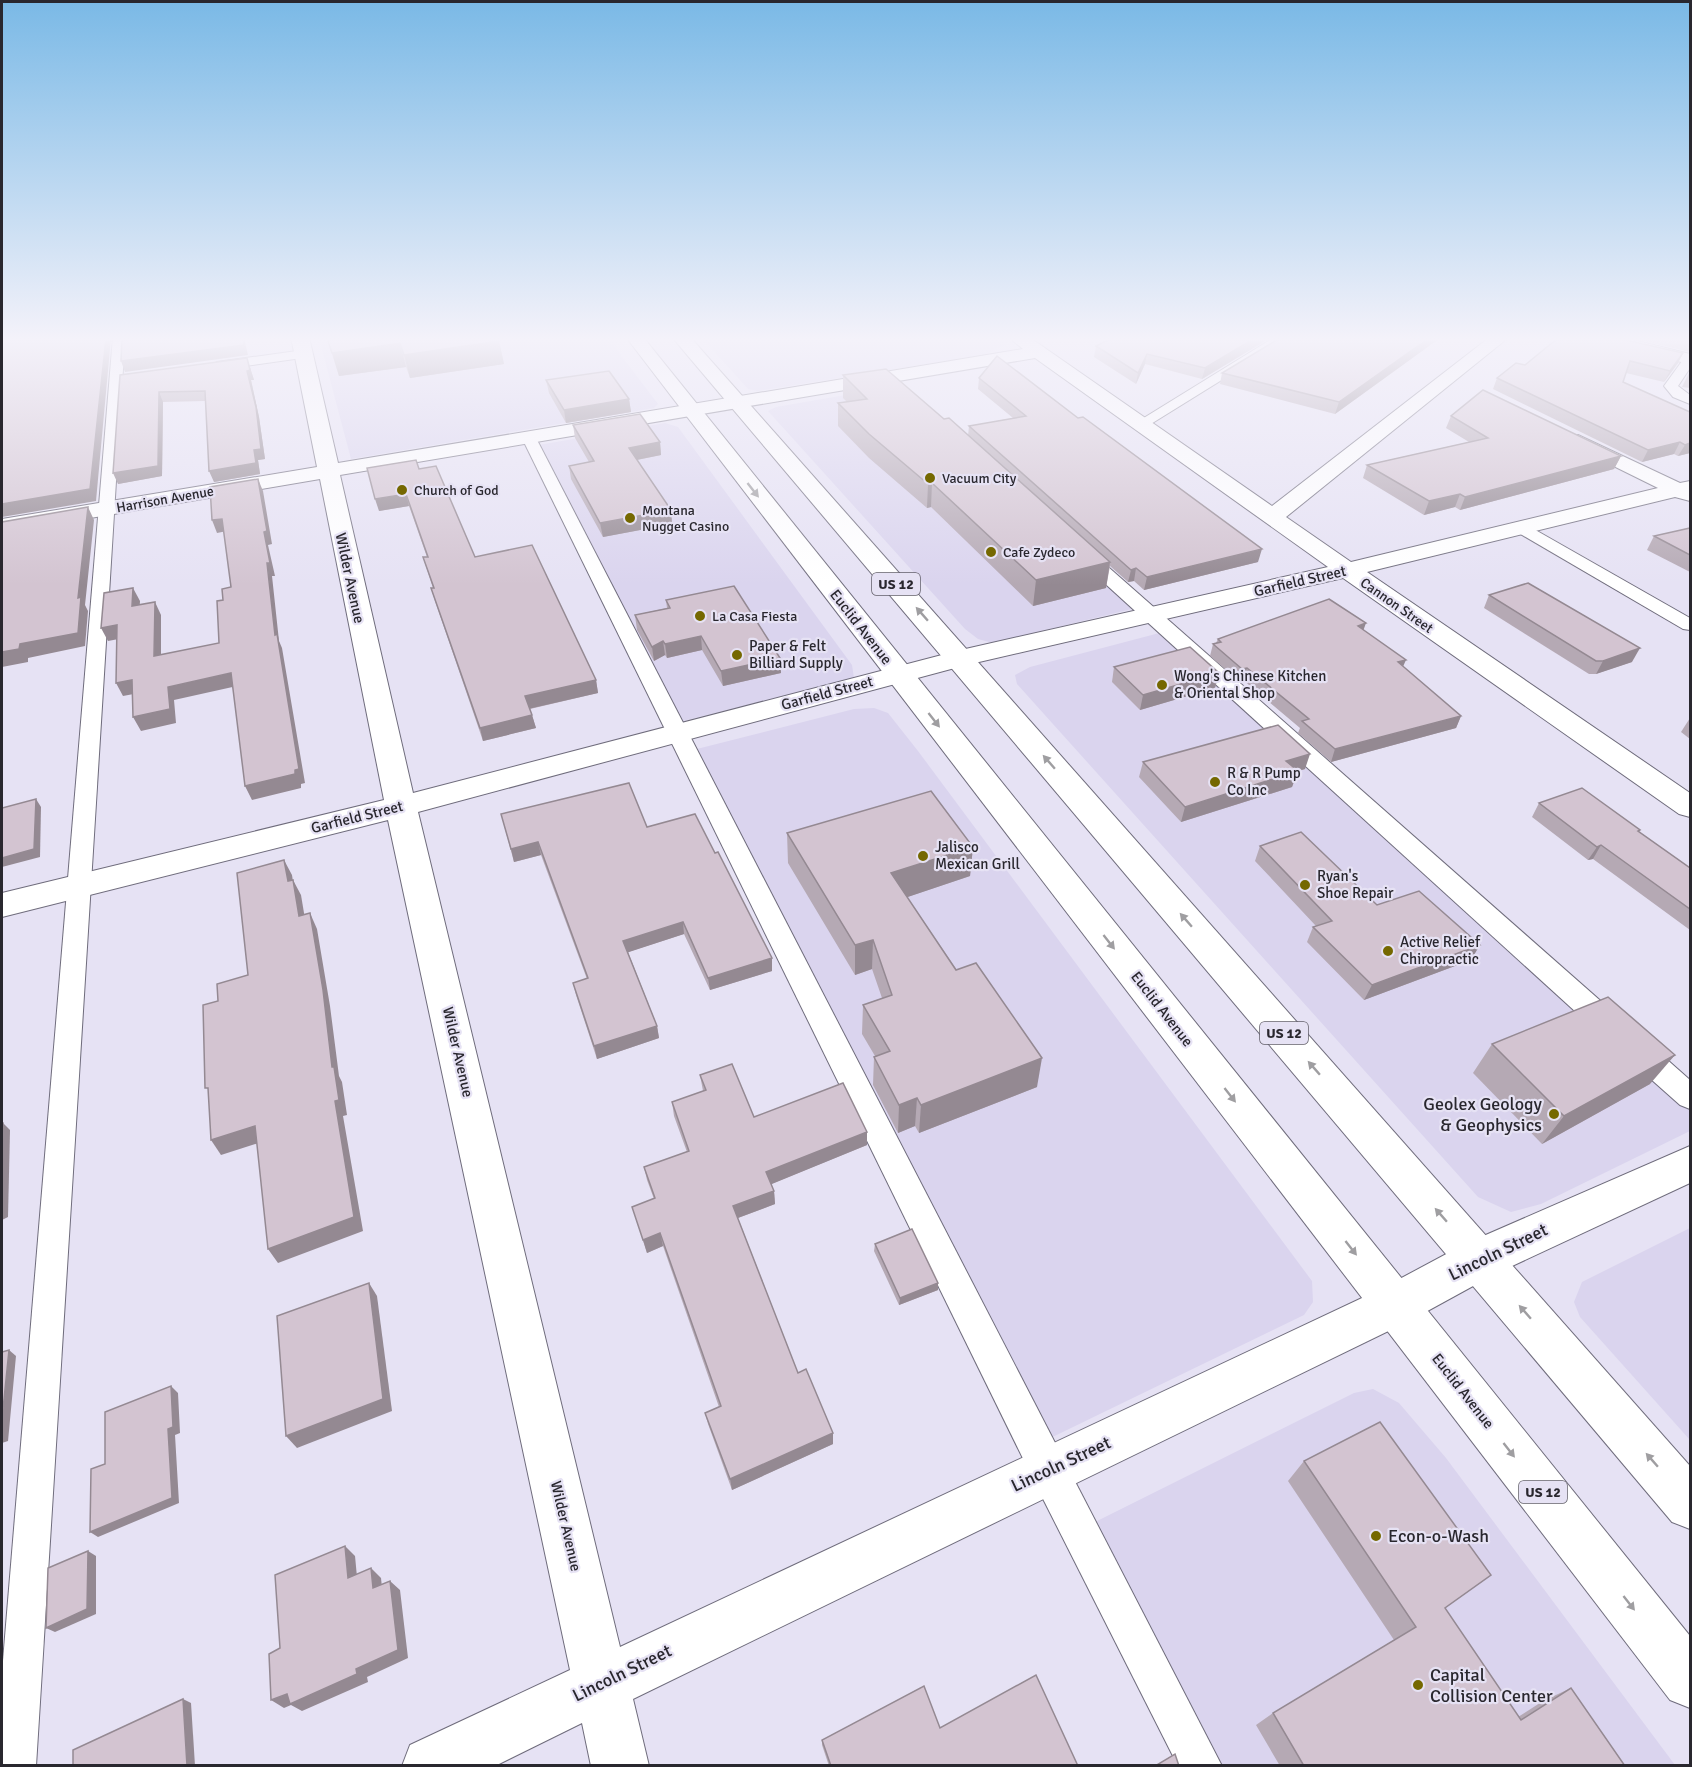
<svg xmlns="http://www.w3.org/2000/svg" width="1692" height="1767" font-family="Signika,sans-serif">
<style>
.built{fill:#dad4ee}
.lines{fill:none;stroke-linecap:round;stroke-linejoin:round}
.lane-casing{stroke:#6f6c7c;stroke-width:2}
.street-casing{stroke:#6f6c7c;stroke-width:2}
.highway-casing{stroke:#6f6c7c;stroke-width:2}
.lane{fill:#fff;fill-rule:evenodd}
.street{fill:#fff;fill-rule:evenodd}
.highway{fill:#fff;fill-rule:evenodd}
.wall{fill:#b5a9b4}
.shaded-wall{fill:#948992}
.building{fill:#d3c4d1;stroke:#948992;stroke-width:1.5}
.oneway{fill:#9f9ea1}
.poi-dot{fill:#756800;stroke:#e6e2f4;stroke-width:2}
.labels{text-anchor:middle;stroke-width:4.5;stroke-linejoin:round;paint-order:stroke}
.far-poi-label{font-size:14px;fill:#29272e;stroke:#e6e2f4;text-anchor:start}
.far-street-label{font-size:14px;fill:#29272e;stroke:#e6e2f4}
.shield{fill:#e6e2f4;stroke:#625f69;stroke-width:1.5}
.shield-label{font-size:14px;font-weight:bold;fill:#29272e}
.street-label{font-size:15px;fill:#29272e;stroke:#e6e2f4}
.poi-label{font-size:15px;fill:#29272e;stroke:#e6e2f4;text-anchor:start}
.near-poi-label{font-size:18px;fill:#29272e;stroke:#e6e2f4;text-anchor:start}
.near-street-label{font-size:18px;fill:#29272e;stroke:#e6e2f4}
</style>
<rect width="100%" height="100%" fill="#e6e2f4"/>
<!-- built -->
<g class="built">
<path d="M607 337 658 404 654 408 351 459 319 338Z"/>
<path d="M993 337 1004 345 985 355 758 391 748 389 702 338Z"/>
<path d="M898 386 1140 607 993 643 978 639 965 629 768 411 776 407Z"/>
<path d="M665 423 678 427 852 665 854 678 671 724 533 446Z"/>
<path d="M1167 631 1690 1097V1131L1541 1204 1511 1212 1478 1197 1017 684 1015 675 1030 667Z"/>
<path d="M874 708 888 713 918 751 1312 1281 1313 1302 1304 1315 1036 1445 685 752 854 709Z"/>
<path d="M1690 1228V1440L1580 1317 1574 1302 1582 1282Z"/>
<path d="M1373 1389 1399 1403 1446 1458 1675 1765H1201L1079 1530 1354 1393Z"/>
</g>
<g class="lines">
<defs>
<g id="lane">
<path d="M113 337H125L36 1766H2V1673Z"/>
<path d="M1275 337H1291L1146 427H1136L1134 424Z"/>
<path d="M304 350 309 351 310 354 309 357 217 370 210 366 217 362Z"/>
<path d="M1690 356V368L1678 386 1690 395V404L1673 397 1664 386 1685 357Z"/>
<path d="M529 434 536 438 1222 1766H1178L1035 1483 522 438Z"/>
<path d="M1523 523 1690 618V630L1683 629 1517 532 1515 528Z"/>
<path d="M1084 550 1090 551 1620 1018 1623 1026 1620 1034 1610 1037 1600 1034 1078 559 1075 555 1078 551Z"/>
<path d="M1636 1038 1646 1041 1690 1080V1109L1680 1105 1626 1057 1622 1049 1626 1041Z"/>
</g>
<g id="street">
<path d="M291 337H309L338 463 1023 349 1012 340 1014 337H1029L1272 506 1490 337H1509L1286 517 1351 562 1658 488 1571 445 1568 441 1571 437 1578 435 1680 483 1690 481V501L1675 497 1367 572 1690 793V817L1679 814 1343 578 966 665 418 812 620 1647 1379 1290 1465 1244 1690 1146V1183L1495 1274 1411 1320 633 1699 649 1766H591L582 1723 495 1766H402L410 1745 570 1670 388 820 2 917V893L384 800 320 479 2 533V519L317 467ZM1035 358 1328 567 961 650 413 793 340 475Z"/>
<path d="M1589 337H1621L1690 354V364L1591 341Z"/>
</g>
<g id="highway">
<path d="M626 337H643L1690 1636V1708L1670 1700Z"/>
<path d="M672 337H690L1690 1466V1529L1672 1522Z"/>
</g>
</defs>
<!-- lane casing -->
<use href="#lane" class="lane-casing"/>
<!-- street casing -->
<use href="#street" class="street-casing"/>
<!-- highway casing -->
<use href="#highway" class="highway-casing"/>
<!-- lane -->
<use href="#lane" class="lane"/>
<!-- street -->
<use href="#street" class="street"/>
<!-- highway -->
<use href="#highway" class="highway"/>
</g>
<!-- wall -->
<g class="wall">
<path d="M327 338 499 341 504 364 410 378 406 367 339 376Z"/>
<path d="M1270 338 1202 379 1145 364 1136 384 1094 357 1096 346Z"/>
<path d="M1280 338H1440L1335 414 1220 384 1222 373Z"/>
<path d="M1632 338H1690V352Z"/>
<path d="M1683 353 1678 363 1664 382 1626 373 1623 382 1690 412V453L1678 456 1674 454 1642 462 1493 389 1497 378 1525 365Z"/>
<path d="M247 358 254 380H251L259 417 265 459 258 460 260 474 214 482 205 401 163 402 162 476 118 484 120 375Z"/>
<path d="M1690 371V388L1682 387Z"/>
<path d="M843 375 944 419 968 436 969 426 1013 418 978 389 979 378 1258 562 1144 590 1134 581 1128 582 1110 566 1106 588 1033 606 931 507 927 508 869 458 838 426V403L847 402 843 398Z"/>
<path d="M546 380 629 399 631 412 566 423 549 393Z"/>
<path d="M1451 416 1621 456 1614 469 1460 510 1455 507 1424 515 1363 478 1367 465 1469 442 1446 428Z"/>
<path d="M573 425 660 442 661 455 637 460 671 510 672 524 603 537 571 479 569 466 589 462 575 438Z"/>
<path d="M419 469 475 557 596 680 598 693 530 709 536 728 483 741 435 601 431 588H433L423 557H427L409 506 379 511Z"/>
<path d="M1690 528V572L1647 550 1654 536Z"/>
<path d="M1489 595 1632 662 1596 674H1589L1484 608Z"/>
<path d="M666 600 780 658 781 673 723 686 702 650 667 658 665 655 654 661 637 630 635 615 667 608Z"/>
<path d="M1363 630 1403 667 1461 716 1456 728 1331 762 1298 733 1300 728 1243 680 1239 681 1210 656 1213 644 1216 643 1218 639Z"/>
<path d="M1114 667 1219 673 1215 688 1140 710 1112 682Z"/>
<path d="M1690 718V739L1681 732Z"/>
<path d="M1143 762 1305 769 1298 771 1292 787 1181 822 1139 777Z"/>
<path d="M1539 803 1640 830 1639 832 1690 868V930L1593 859 1588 860 1532 817Z"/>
<path d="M501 814 647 827 715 853 772 958V971L710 990 684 934 628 952 657 1026 659 1038 597 1059 576 995 573 983 587 979 541 855 514 862Z"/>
<path d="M787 833 973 847 970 876 907 897 1037 1087 919 1133 915 1126 898 1133 873 1085 874 1057 875 1056 862 1034 863 1005 882 998 872 969 855 975 788 863Z"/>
<path d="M1260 846 1377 905 1471 960 1364 1000 1307 942 1313 927 1316 926 1255 861Z"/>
<path d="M1492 1044 1650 1084 1542 1144 1473 1073Z"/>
<path d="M700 1075 754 1117 867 1132V1145L771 1184 774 1191 775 1204 738 1218 798 1373 833 1444 732 1490 708 1424 705 1413 719 1407 663 1246 647 1253 632 1207 654 1199 647 1180 644 1167 687 1152 674 1116 672 1102 703 1091Z"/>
<path d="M875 1244 938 1283V1290L899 1305 874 1251Z"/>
<path d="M1304 1461 1445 1608 1518 1717 1543 1701 1571 1688 1625 1766H1280L1256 1725 1273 1713 1394 1640 1288 1481Z"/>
<path d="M940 1728 1078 1766H829L822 1745V1740Z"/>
</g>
<!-- shaded-wall -->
<g class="shaded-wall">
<path d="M106 338H111L96 501 2 517V504Z"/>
<path d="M243 338H244L248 355 125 372 121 361Z"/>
<path d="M1255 338H1270L1202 379 1205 368Z"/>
<path d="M1429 338H1440L1335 414 1339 402Z"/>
<path d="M499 341 504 364 410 378 404 355Z"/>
<path d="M400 343 406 367 339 376 332 353Z"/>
<path d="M1683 353 1678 363 1664 382 1670 371Z"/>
<path d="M1147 354 1145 364 1136 384 1138 373Z"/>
<path d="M247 358 254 380H251L259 417 265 459 258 460 260 474 214 482 209 471 254 450 247 371Z"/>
<path d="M159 392 163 402 162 476 118 484 113 473Z"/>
<path d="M629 399 631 412 566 423 564 410Z"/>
<path d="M660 442 661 455 631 461 629 448Z"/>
<path d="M1680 442 1674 454 1642 462 1648 450Z"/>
<path d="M1690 443V453L1678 456 1685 445Z"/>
<path d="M1621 456 1614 469 1460 510 1465 497Z"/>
<path d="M258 479 263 491 272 544 268 545 275 576H272L279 641 282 648 305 783 301 784V788L252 800 245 786 275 635Z"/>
<path d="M932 483 931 507 927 508 928 484Z"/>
<path d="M406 494 409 506 379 511 375 499Z"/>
<path d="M1460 494 1455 507 1424 515 1429 501Z"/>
<path d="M88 507 94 520 85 605 88 611 85 646 28 658V662L2 667V652L20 644 78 598Z"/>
<path d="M671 510 672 524 603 537 600 523Z"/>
<path d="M222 519 227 531 217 533 212 520Z"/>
<path d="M1262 549 1258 562 1144 590 1147 577Z"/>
<path d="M1110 562 1106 588 1033 606 1036 580Z"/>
<path d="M1136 568 1134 581 1128 582 1131 570Z"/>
<path d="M133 588 140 601 139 619 132 606Z"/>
<path d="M155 602 161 615V669L154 656Z"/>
<path d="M1366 623 1362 634 1358 626Z"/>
<path d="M117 625 124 638 108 641 101 628Z"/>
<path d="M701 636 702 650 667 658 665 644Z"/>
<path d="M663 641 665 655 654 661 652 647Z"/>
<path d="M1640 648 1632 662 1596 674 1603 661Z"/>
<path d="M780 658 781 673 723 686 721 671Z"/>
<path d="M1406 660 1401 671 1398 662Z"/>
<path d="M1247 668 1243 680 1239 681 1242 669Z"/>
<path d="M231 673 237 686 174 700 176 723 141 731 133 717 168 687Z"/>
<path d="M1219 673 1215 688 1140 710 1143 695Z"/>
<path d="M132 680 139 693 123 696 116 683Z"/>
<path d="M596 680 598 693 528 709 525 696Z"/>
<path d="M532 715 536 728 483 741 480 728Z"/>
<path d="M1461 716 1456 728 1331 762 1335 749Z"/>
<path d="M1310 754 1305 769 1281 776 1286 761Z"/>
<path d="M1298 771 1292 787 1181 822 1185 807Z"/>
<path d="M36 799 41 807 40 857 2 867V858Z"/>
<path d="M538 842 541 855 514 862 511 849Z"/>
<path d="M1601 845 1593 859 1588 860 1597 847Z"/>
<path d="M973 847 970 876 890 903 891 873Z"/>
<path d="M284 860 292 875 295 896 288 881Z"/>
<path d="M293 880 301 895 307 931 299 916Z"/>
<path d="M310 913 317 929 330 1006 339 1076 342 1082 347 1115 343 1116 363 1231 278 1263 268 1249 335 1101 332 1067Z"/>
<path d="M683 922 684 934 626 953 623 941Z"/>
<path d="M873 940 872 969 855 975V945Z"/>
<path d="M1480 945 1471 960 1364 1000 1372 985Z"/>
<path d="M772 958V971L710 990 708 978Z"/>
<path d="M657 1026 659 1038 597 1059 594 1046Z"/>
<path d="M1675 1055 1650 1084 1542 1144 1564 1116Z"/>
<path d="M1042 1058 1037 1087 919 1133 921 1105Z"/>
<path d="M917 1098 915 1126 898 1133 899 1105Z"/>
<path d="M3 1123 10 1130 8 1217 2 1220Z"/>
<path d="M255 1126 265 1141 221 1155 211 1140Z"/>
<path d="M867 1132V1145L767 1186 766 1172Z"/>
<path d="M774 1191 775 1204 735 1219 733 1206Z"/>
<path d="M660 1233 663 1246 647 1253 643 1240Z"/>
<path d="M369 1283 377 1296 392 1411 297 1448 286 1436Z"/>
<path d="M938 1283V1290L899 1305 900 1298Z"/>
<path d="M9 1350 16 1356 8 1441 2 1443V1419Z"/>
<path d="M171 1386 178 1393 180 1433 175 1435 179 1503 98 1537 90 1532 168 1429Z"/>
<path d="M833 1433V1444L732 1490 730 1479Z"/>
<path d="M345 1546 355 1556 358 1588 348 1578Z"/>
<path d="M88 1551 96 1556V1614L55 1632 46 1628Z"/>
<path d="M371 1568 381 1578 383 1597 373 1588Z"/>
<path d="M390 1581 400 1590 408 1658 367 1677 368 1682 302 1711 291 1705 284 1708 271 1700 356 1669Z"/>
<path d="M2 1630 3 1631 2 1671Z"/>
<path d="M183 1699 191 1703 195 1766H187Z"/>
</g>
<!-- building -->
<g class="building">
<path d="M2 338H106L90 489 2 504Z"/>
<path d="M122 338H243L244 345 121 361Z"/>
<path d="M327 338H497L499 341 404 355 400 343 332 353Z"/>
<path d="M1112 338H1255L1205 368 1147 354 1138 373 1096 346Z"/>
<path d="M1280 338H1429L1339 402 1222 373Z"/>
<path d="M1558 338H1617L1683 353 1670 371 1630 361 1623 382 1690 412V443L1685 445 1680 442 1648 450 1497 378 1516 363 1525 365Z"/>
<path d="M997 356 1078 418 1083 417 1262 549 1147 577 1136 568 1131 570 969 426 1026 416 979 378Z"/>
<path d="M247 358 250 370 247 371 256 407 261 449 254 450 256 463 209 471 205 391 159 392 158 466 113 473 120 375Z"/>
<path d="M886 369 944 419 949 418 1110 562 1036 580 932 483 928 484 869 434 838 403 867 399 843 375Z"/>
<path d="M609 371 629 399 564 410 546 380Z"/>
<path d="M1483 390 1621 456 1465 497 1460 494 1429 501 1367 465 1488 438 1451 416Z"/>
<path d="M640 414 660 442 629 448 671 510 600 523 569 466 594 461 573 425Z"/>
<path d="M416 460 419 469 436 466 475 557 532 545 596 680 525 696 532 715 480 728 431 588H434L423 557H428L406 494 375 499 367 468Z"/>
<path d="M258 479 267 531 264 532 270 563H267L275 635 277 634 299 769 295 770V774L245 786 231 673 168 687 170 709 133 717 132 680 116 683 117 625 101 628 104 593 133 588 132 606 155 602 154 656 219 643 217 601 223 600 222 589 231 587 222 519 212 520 210 487Z"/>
<path d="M88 507 78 598 81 597 78 633 20 644 19 649 2 652V522Z"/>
<path d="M1690 528V555L1654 536Z"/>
<path d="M1528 583 1640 648 1603 661H1596L1489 595Z"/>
<path d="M734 586 780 658 721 671 701 636 665 644 663 641 652 647 635 615 670 608 666 600Z"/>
<path d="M1329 599 1366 623 1358 626 1406 660 1398 662 1461 716 1335 749 1302 721 1309 719 1247 668 1242 669 1213 644 1221 642 1218 639Z"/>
<path d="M1190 647 1219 673 1143 695 1114 667Z"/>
<path d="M1278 725 1310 754 1286 761 1298 771 1185 807 1143 762Z"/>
<path d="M629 783 647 827 695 814 715 853 718 852 772 958 708 978 683 922 623 941 657 1026 594 1046 573 983 588 978 538 842 511 849 501 814Z"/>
<path d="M1582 788 1640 830 1638 831 1690 868V909L1601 845 1597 847 1539 803Z"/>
<path d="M931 791 973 847 891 873 956 970 976 963 1042 1058 921 1105 917 1098 899 1105 874 1057 890 1051 863 1005 892 995 873 940 855 945 787 833Z"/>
<path d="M36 799 34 849 2 858V808Z"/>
<path d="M1301 832 1377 905 1419 891 1480 945 1372 985 1313 927 1332 921 1260 846Z"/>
<path d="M284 860 288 881 293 880 299 916 310 913 323 990 332 1067H334L339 1100 335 1101 354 1217 268 1249 255 1126 211 1140 208 1088H205L203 1005 218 1001 217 984 248 975 237 873Z"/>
<path d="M1608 997 1675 1055 1564 1116 1492 1044Z"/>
<path d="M732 1064 754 1117 843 1083 867 1132 766 1172 774 1191 733 1206 798 1373 806 1369 833 1433 730 1479 705 1413 721 1406 660 1233 643 1240 632 1207 655 1198 644 1167 689 1151 672 1102 706 1090 700 1075Z"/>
<path d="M2 1123H3L2 1181Z"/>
<path d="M912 1229 938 1283 900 1298 875 1244Z"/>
<path d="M369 1283 383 1399 286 1436 277 1316Z"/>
<path d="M9 1350 2 1419V1352Z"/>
<path d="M171 1386 173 1427 168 1429 172 1498 90 1532 91 1469 105 1464V1412Z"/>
<path d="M1380 1422 1491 1575 1445 1608 1521 1720 1571 1688 1625 1766H1304L1273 1713 1416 1627 1304 1461Z"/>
<path d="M345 1546 348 1578 371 1568 373 1588 390 1581 398 1650 356 1669 357 1674 290 1704 287 1694 271 1700 269 1654 280 1648 275 1575Z"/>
<path d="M88 1551 87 1609 46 1628 48 1568Z"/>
<path d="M1036 1675 1078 1766H831L822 1740 924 1686 940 1728Z"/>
<path d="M183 1699 187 1766H73V1750Z"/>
<path d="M1175 1754 1179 1766H1155Z"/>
</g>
<!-- one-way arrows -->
<defs><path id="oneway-solid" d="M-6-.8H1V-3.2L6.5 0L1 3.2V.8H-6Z" transform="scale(1.5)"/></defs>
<g class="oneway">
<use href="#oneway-solid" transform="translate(753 490) rotate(52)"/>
<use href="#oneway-solid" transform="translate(922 614) rotate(-131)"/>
<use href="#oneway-solid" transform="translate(934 720) rotate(52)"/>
<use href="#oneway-solid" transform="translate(1049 762) rotate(-131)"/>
<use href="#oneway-solid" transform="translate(1186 920) rotate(-131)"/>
<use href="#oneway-solid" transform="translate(1109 942) rotate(52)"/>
<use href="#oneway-solid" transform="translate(1314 1068) rotate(-131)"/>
<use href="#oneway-solid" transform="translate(1230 1095) rotate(52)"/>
<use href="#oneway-solid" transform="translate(1441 1215) rotate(-131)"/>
<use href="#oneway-solid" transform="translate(1351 1248) rotate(52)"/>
<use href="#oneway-solid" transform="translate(1525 1312) rotate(-131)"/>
<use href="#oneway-solid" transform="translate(1509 1450) rotate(52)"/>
<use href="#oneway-solid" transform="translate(1652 1460) rotate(-131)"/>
<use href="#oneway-solid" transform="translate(1629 1603) rotate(52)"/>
</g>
<!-- sky -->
<linearGradient id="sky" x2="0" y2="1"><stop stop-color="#7ab9e6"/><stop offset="0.58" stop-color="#f4f2fa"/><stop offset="1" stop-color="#f4f2fa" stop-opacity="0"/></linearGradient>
<rect width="1692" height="585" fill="url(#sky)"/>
<!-- markers -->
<g class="poi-dot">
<circle cx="930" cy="478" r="6"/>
<circle cx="402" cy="490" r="6"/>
<circle cx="630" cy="518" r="6"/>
<circle cx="991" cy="552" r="6"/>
<circle cx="700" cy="616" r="6"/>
<circle cx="737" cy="655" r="6"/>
<circle cx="1162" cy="685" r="6"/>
<circle cx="1215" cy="782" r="6"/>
<circle cx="923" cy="856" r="6"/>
<circle cx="1305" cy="885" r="6"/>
<circle cx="1388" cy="951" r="6"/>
<circle cx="1554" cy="1114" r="6"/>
<circle cx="1376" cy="1536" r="6"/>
<circle cx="1418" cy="1685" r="6"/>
</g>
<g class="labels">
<!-- far-poi labels -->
<g class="far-poi-label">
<text x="942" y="483">Vacuum City</text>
<text x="414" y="495">Church of God</text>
<text x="642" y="515">Montana<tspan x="642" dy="16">Nugget Casino</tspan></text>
<text x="1003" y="557">Cafe Zydeco</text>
<text x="712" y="621">La Casa Fiesta</text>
</g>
<!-- far-street labels -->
<g class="far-street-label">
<text transform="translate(165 499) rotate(-10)" y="5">Harrison Avenue</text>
<text transform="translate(1397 605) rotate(35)" y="5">Cannon Street</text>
</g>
<!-- shield labels -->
<g class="shield">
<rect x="872" y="573" width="48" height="22" rx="4.5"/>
<rect x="1260" y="1022" width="48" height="22" rx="4.5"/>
<rect x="1519" y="1481" width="48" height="22" rx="4.5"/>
</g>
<g class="shield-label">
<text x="896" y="589">US 12</text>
<text x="1284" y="1038">US 12</text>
<text x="1543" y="1497">US 12</text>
</g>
<!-- street labels -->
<g class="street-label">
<text transform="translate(350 578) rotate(78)" y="5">Wilder Avenue</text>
<text transform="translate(1300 581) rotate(-13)" y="5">Garfield Street</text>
<text transform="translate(861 627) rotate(52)" y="5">Euclid Avenue</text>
<text transform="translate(827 693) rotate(-15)" y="5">Garfield Street</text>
<text transform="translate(357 817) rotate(-14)" y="5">Garfield Street</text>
<text transform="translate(1162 1009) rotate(52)" y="5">Euclid Avenue</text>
<text transform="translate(458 1052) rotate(77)" y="5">Wilder Avenue</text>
<text transform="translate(1463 1391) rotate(52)" y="5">Euclid Avenue</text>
<text transform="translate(566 1526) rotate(77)" y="5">Wilder Avenue</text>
</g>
<!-- poi labels -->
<g class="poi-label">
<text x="749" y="651">Paper &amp; Felt<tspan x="749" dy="17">Billiard Supply</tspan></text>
<text x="1174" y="681">Wong's Chinese Kitchen<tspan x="1174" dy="17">&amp; Oriental Shop</tspan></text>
<text x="1227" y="778">R &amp; R Pump<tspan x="1227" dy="17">Co Inc</tspan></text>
<text x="935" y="852">Jalisco<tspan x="935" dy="17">Mexican Grill</tspan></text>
<text x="1317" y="881">Ryan's<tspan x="1317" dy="17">Shoe Repair</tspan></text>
<text x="1400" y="947">Active Relief<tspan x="1400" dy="17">Chiropractic</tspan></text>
</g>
<!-- near-poi labels -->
<g class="near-poi-label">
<text x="1542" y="1110" text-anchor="end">Geolex Geology<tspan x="1542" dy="21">&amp; Geophysics</tspan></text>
<text x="1388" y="1542">Econ-o-Wash</text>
<text x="1430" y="1681">Capital<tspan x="1430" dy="21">Collision Center</tspan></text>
</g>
<!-- near-street labels -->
<g class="near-street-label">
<text transform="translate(1498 1252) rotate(-26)" y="6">Lincoln Street</text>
<text transform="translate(1061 1464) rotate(-25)" y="6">Lincoln Street</text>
<text transform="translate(622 1673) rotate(-26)" y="6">Lincoln Street</text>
</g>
</g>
<!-- border -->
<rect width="1692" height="1767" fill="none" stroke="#29272e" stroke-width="6"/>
</svg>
